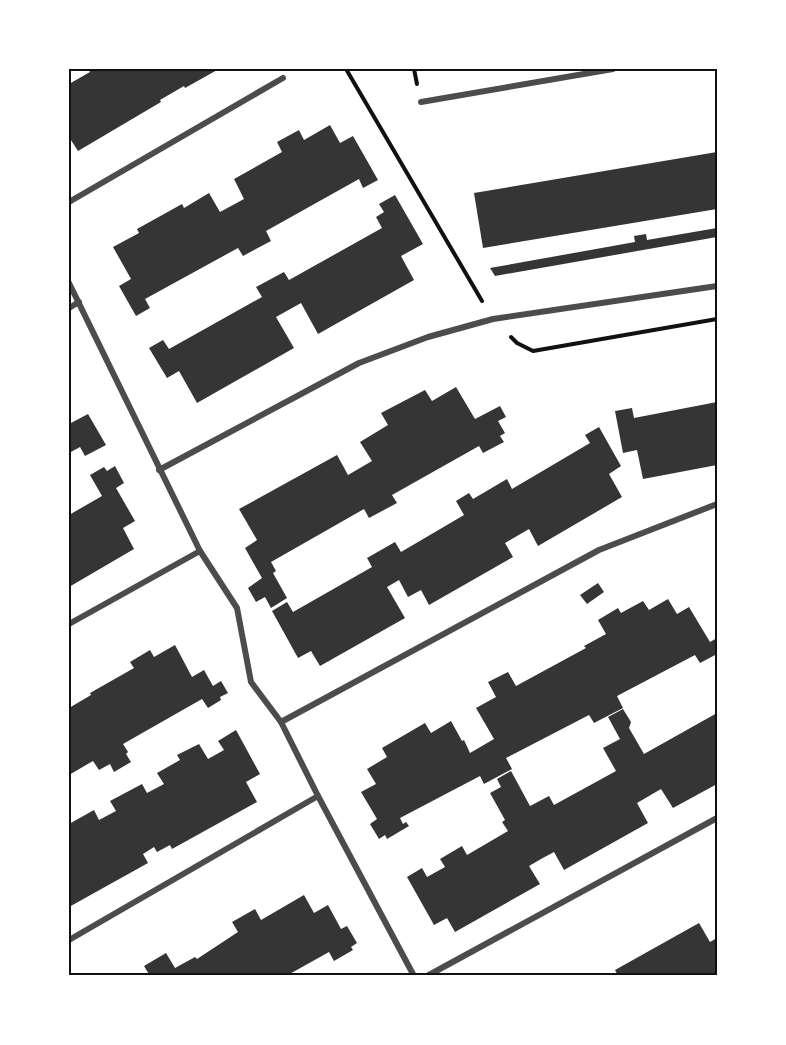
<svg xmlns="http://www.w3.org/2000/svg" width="786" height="1045" font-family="'PT Sans',sans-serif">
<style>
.building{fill:#353535}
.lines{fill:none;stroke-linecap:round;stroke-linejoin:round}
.path{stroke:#111;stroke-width:4}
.minor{stroke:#4c4c4c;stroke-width:6}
.neatline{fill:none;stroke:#111;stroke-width:2}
</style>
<rect width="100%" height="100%" fill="#fff"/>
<!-- building -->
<g class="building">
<path d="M88 69H219L185 88 184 86 160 100 161 102 78 151 69 137V84L90 72Z"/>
<path d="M330 125 340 143 353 136 378 180 363 188 359 179 266 231 271 241 243 256 238 248 145 299 150 308 136 316 119 286 131 279 113 247 139 233 137 229 182 204 184 208 209 193 220 212 244 199 234 179 282 152 277 142 299 130 304 140Z"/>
<path d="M717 152V209L483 248 474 193Z"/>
<path d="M395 195 423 244 401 256 414 280 318 334 301 303 276 317 294 348 197 403 179 371 167 378 149 348 163 340 169 349 262 297 256 287 284 272 289 280 382 228 376 217 384 212 379 204Z"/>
<path d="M717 228V237L495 276 490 268 635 242 634 236 646 234 647 240Z"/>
<path d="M456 387 475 419 500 406 506 417 498 421 505 433 500 436 504 442 483 453 479 446 392 495 397 503 369 518 364 509 271 562 276 571 273 573 287 598 271 608 265 597 256 602 248 588 262 578 245 548 257 540 239 509 337 455 348 475 372 461 360 442 388 425 381 413 425 390 432 401Z"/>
<path d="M717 402V465L643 479 637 450 623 453 615 411 632 408 634 418Z"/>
<path d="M88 414 106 445 85 456 80 447 69 453V424Z"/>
<path d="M599 427 621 466 609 474 622 497 538 546 529 529 505 543 513 557 429 605 421 590 408 597 399 580 387 587 405 618 320 666 311 651 298 658 272 611 287 602 293 612 372 567 367 558 395 542 401 552 464 515 456 501 469 493 473 499 507 479 512 489 590 443 585 435Z"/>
<path d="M115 466 124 483 116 488 135 521 123 528 134 549 69 587V515L102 496 90 475 104 467 107 471Z"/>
<path d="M598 583 604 592 587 604 580 595Z"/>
<path d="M668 599 677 614 689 607 710 642 717 638V654L700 663 695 655 617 696 623 708 594 723 589 715 506 758 512 769 484 784 480 776 400 818 403 824 406 822 409 826 387 839 385 835 379 839 370 824 377 819 361 792 376 784 367 769 387 757 382 748 425 723 431 733 451 721 462 741 464 740 470 753 494 739 476 708 496 697 488 682 508 672 516 686 586 648 584 646 606 634 598 620 618 608 621 613 643 601 649 610Z"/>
<path d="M175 645 192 677 204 670 213 686 221 681 228 693 220 697 221 700 208 708 202 699 123 744 128 752 126 754 131 762 114 772 110 764 99 770 93 761 69 775V708L91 695 90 693 134 668 130 662 150 650 154 657Z"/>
<path d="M623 709 631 722 629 728 644 754 717 713V784L673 808 661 789 637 803 648 823 564 870 554 852 541 859 529 866 540 884 455 932 447 918 434 925 407 877 422 868 427 877 445 867 440 859 462 846 467 855 508 831 502 822 505 820 490 793 501 787 497 779 511 771 530 806 549 796 554 805 616 771 603 748 620 739 608 717Z"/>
<path d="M236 730 260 774 246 782 257 802 172 849 170 845 157 852 154 847 143 854 148 863 69 907V824L94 810 99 820 116 811 110 801 142 784 147 793 164 784 157 773 180 760 177 755 199 744 208 759 224 750 218 741Z"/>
<path d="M304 895 314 913 328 905 341 929 347 926 357 943 351 947 353 950 334 961 329 952 286 976H150L144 966 166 953 175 968 195 957 197 959 238 932 232 922 255 909 261 920Z"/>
<path d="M699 923 710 942 717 938V976H618L615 970Z"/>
</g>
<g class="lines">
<!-- path -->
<g class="path">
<path d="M346 69 482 301"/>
<path d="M414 69 417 84"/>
<path d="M511 337 517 343 533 351 717 319"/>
</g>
<!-- minor -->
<g class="minor">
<path d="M421 102 613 69"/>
<path d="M69 202 283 78"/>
<path d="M69 283 200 551 237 608 251 682 281 722 318 796 414 976"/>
<path d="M69 308 79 302"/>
<path d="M159 470 359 363 428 337 493 319 717 286"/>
<path d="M69 624 200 551"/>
<path d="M281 722 599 550 717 504"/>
<path d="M69 940 318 796"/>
<path d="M427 976 717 818"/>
</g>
</g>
<!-- border -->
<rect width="786" height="1045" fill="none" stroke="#ffffff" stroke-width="141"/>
<rect x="70" y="70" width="646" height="904" class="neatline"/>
</svg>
